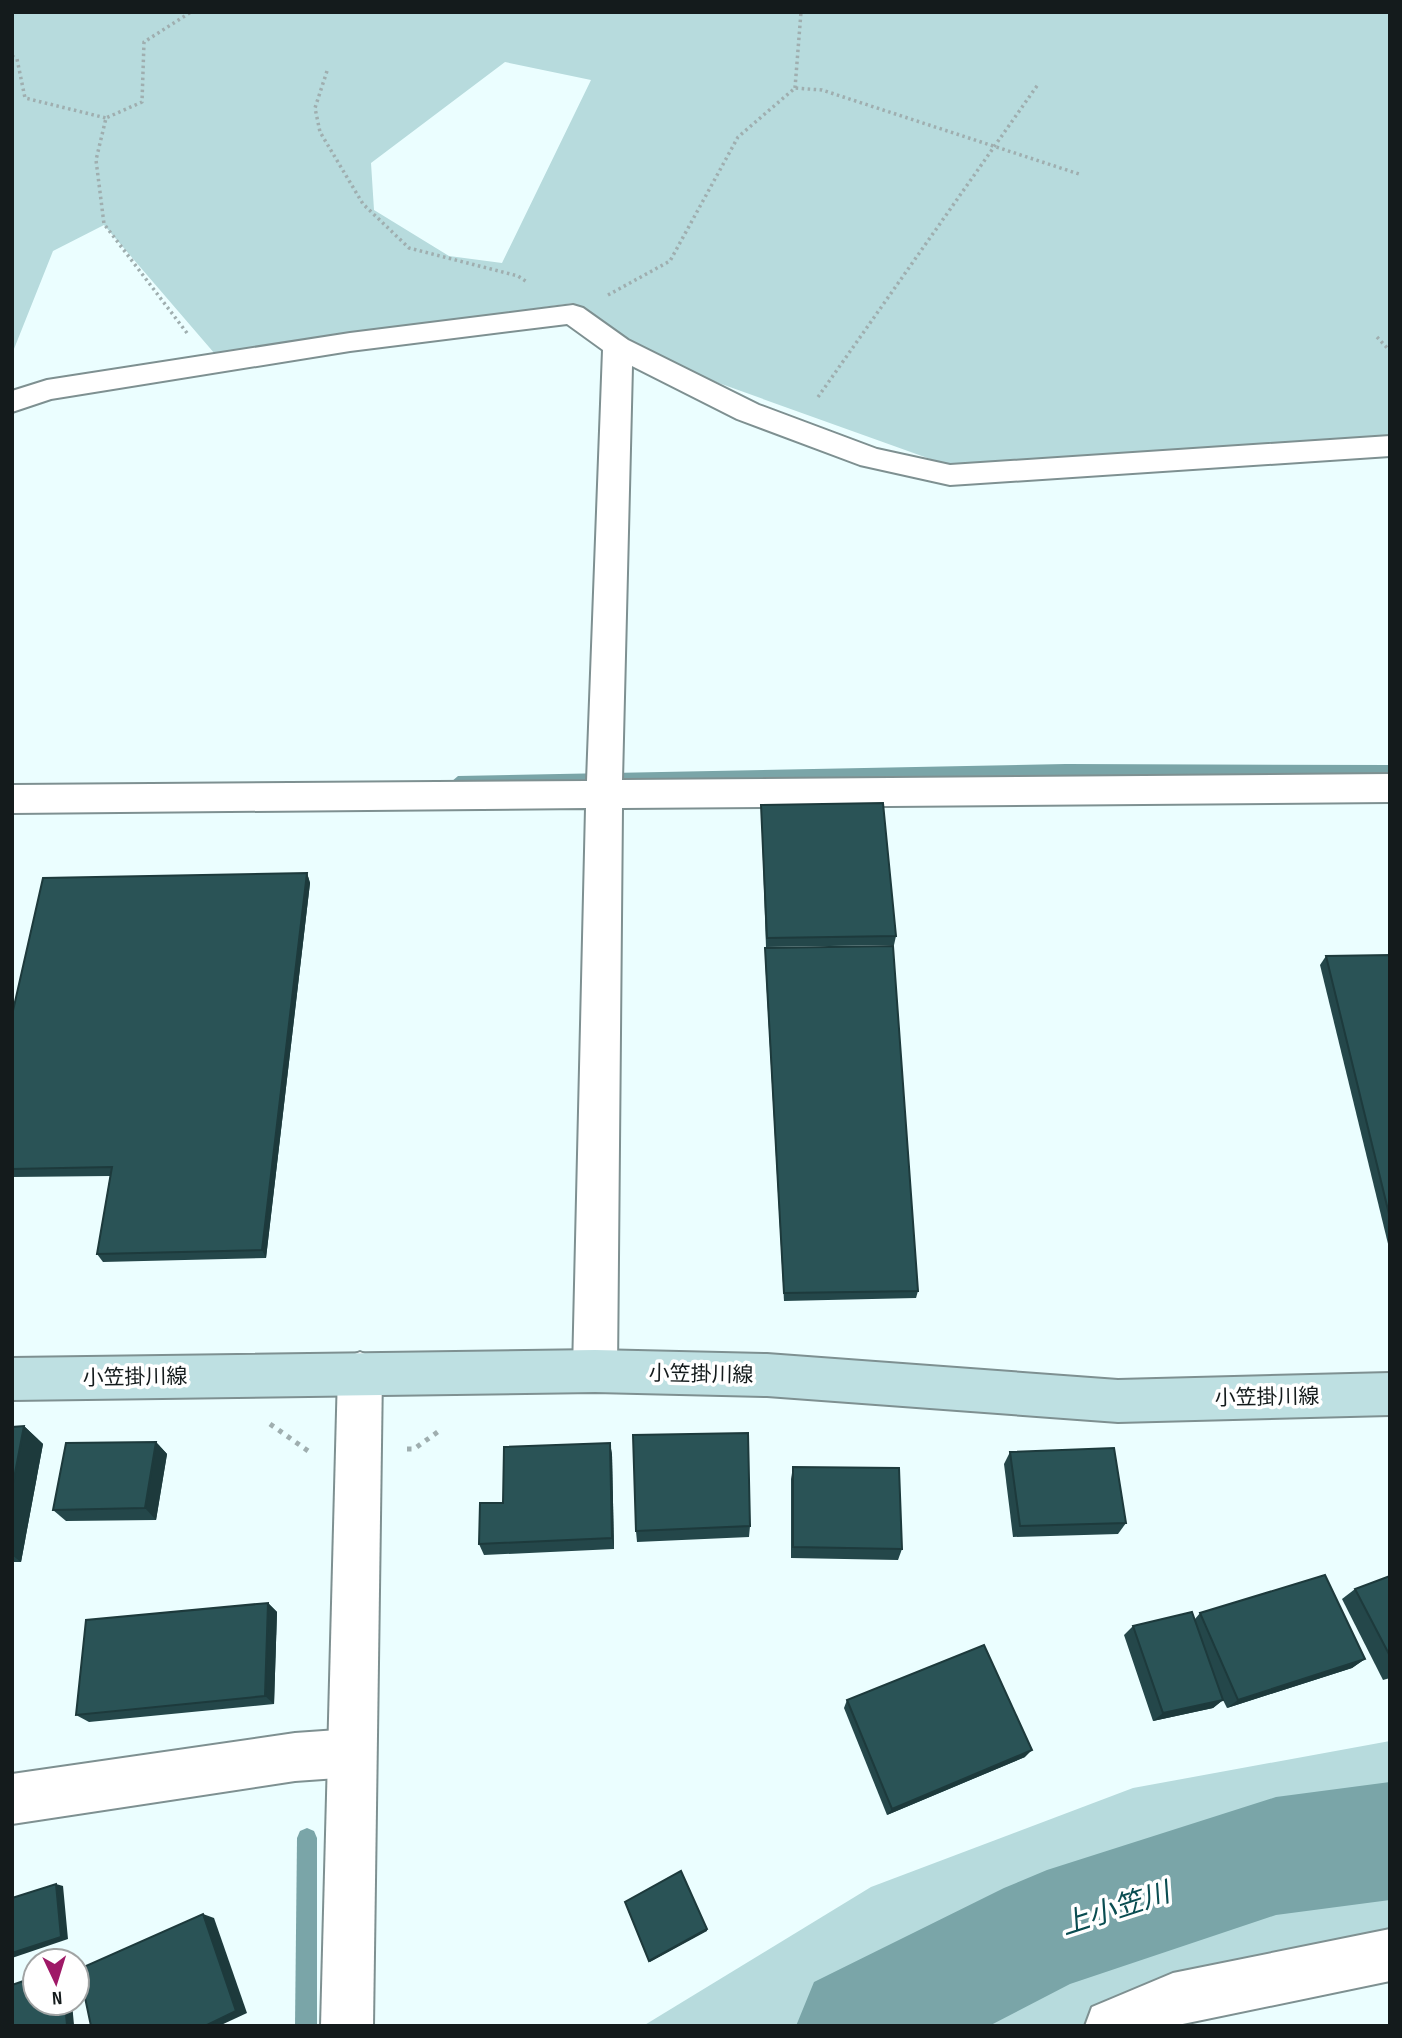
<svg xmlns="http://www.w3.org/2000/svg" width="1402" height="2038" font-family="'Sofia Sans Condensed','Noto Sans JP',sans-serif">
<style>
.green{fill:#b7dbdd;fill-rule:evenodd}
.lines{fill:none;stroke-linecap:round;stroke-linejoin:round}
.stream{fill:#7aa5a8;fill-rule:evenodd}
.river{fill:#7aa5a8;fill-rule:evenodd}
.minor-casing{stroke:#7e9091;stroke-width:4}
.tertiary-casing{stroke:#7e9091;stroke-width:4}
.secondary-casing{stroke:#7e9091;stroke-width:4}
.path-far1{stroke:#9faeaf;stroke-width:3.5;stroke-dasharray:2.5 3.5;stroke-linecap:butt}
.path{stroke:#9faeaf;stroke-width:5;stroke-dasharray:4.5 6;stroke-linecap:butt}
.minor{fill:#fff;fill-rule:evenodd}
.tertiary{fill:#fff;fill-rule:evenodd}
.secondary{fill:#bee0e2;fill-rule:evenodd}
.wall{fill:#24474a}
.shaded-wall{fill:#1d3a3c}
.building{fill:#2a5356;stroke:#1d3a3c;stroke-width:2}
.labels{text-anchor:middle;stroke-width:7;stroke-linejoin:round;paint-order:stroke}
.street-label{font-size:21px;fill:#141b1c;stroke:#fff}
.near-water-label{font-size:28px;font-style:italic;fill:#0a4d51;stroke:#fff}
</style>
<rect width="100%" height="100%" fill="#ebfeff"/>
<!-- green -->
<g class="green">
<path d="M12 12H1390V436L947 465 618 347 573 303 215 354 104 225 53 251 12 354ZM505 62 591 80 502 263 449 256 374 210 371 163Z"/>
<path d="M1390 1741V1956L1112 2026H643L871 1887 1133 1788Z"/>
</g>
<g class="lines">
<!-- stream -->
<g class="stream">
<path d="M1066 764 1390 765V777L1066 776 458 788 451 782 458 776Z"/>
<path d="M307 1828 314 1831 317 1838V2026H295L297 1838 300 1831Z"/>
</g>
<!-- river -->
<path class="river" d="M1390 1782V1900L1276 1915 1070 1984 989 2026H796L814 1982 1004 1888 1047 1870 1276 1797Z"/>
<defs>
<g id="minor">
<path d="M573 305 583 308 628 340 759 405 877 449 950 465 1390 436V456L950 485 860 465 737 419 632 366 622 780 1390 774V802L622 808 617 1371 610 1386 595 1392 580 1386 573 1371 586 808 12 813V785L587 781 603 350 567 324 350 351 51 399 12 412V391L47 380 350 333Z"/>
<path d="M352 1729 369 1736 376 1753 369 1770 352 1777 295 1781 12 1824V1774L295 1733Z"/>
<path d="M1390 1929V1981L1173 2026H1085L1092 2007 1173 1973Z"/>
</g>
<path id="tertiary" d="M360 1352 375 1358 382 1373 373 2026H321L338 1373 345 1358Z"/>
<path id="secondary" d="M595 1350 767 1354 1118 1380 1390 1373V1415L1118 1422 767 1396 595 1392 12 1400V1358Z"/>
</defs>
<!-- minor casing -->
<use href="#minor" class="minor-casing"/>
<!-- tertiary casing -->
<use href="#tertiary" class="tertiary-casing"/>
<!-- secondary casing -->
<use href="#secondary" class="secondary-casing"/>
<!-- path-far1 -->
<g class="path-far1">
<path d="M12 56 17 59 25 98 106 118"/>
<path d="M327 71 315 108 320 132 363 204 409 248 518 276 527 282"/>
<path d="M795 88 801 12"/>
<path d="M608 295 670 261 738 137 795 88 822 90 1082 175"/>
<path d="M187 333 104 224 96 160 106 118 142 102 144 42 191 12"/>
<path d="M1377 337 1390 351"/>
<path d="M818 397 1039 83"/>
</g>
<!-- path -->
<g class="path">
<path d="M270 1424 311 1453"/>
<path d="M407 1449H414L439 1431"/>
</g>
<!-- minor -->
<use href="#minor" class="minor"/>
<!-- tertiary -->
<use href="#tertiary" class="tertiary"/>
<!-- secondary -->
<use href="#secondary" class="secondary"/>
</g>
<!-- wall -->
<g class="wall">
<path d="M761 805 896 936 894 945 766 947Z"/>
<path d="M307 873 310 883 266 1258 103 1262 97 1254 110 1176 12 1177V1015Z"/>
<path d="M765 948 918 1291 916 1298 784 1301 765 958Z"/>
<path d="M1390 955V1252L1320 965 1326 956Z"/>
<path d="M24 1426 43 1444 21 1562H12V1427Z"/>
<path d="M156 1442 167 1454 156 1520 66 1521 53 1510Z"/>
<path d="M610 1443 612 1455 614 1549 484 1555 479 1544 503 1503Z"/>
<path d="M1010 1452 1126 1523 1118 1534 1013 1537 1004 1464Z"/>
<path d="M793 1467 902 1549 898 1560 791 1558V1479Z"/>
<path d="M750 1526 749 1537 637 1542 636 1531Z"/>
<path d="M1390 1576V1678L1383 1680 1342 1599 1355 1589Z"/>
<path d="M268 1603 277 1612 274 1704 89 1722 76 1715Z"/>
<path d="M1200 1613 1365 1659 1352 1668 1227 1708 1223 1700 1213 1708 1153 1721 1124 1635 1133 1626 1195 1619Z"/>
<path d="M847 1700 1025 1757 887 1815 844 1708Z"/>
</g>
<!-- shaded-wall -->
<g class="shaded-wall">
<path d="M307 873 310 883 266 1258 262 1250Z"/>
<path d="M24 1426 43 1444 21 1562 12 1555V1489Z"/>
<path d="M156 1442 167 1454 156 1520 145 1508Z"/>
<path d="M610 1443 612 1455 614 1549 612 1538Z"/>
<path d="M268 1603 277 1612 274 1704 265 1696Z"/>
<path d="M1365 1659 1352 1668 1227 1708 1238 1700Z"/>
<path d="M1223 1700 1213 1708 1153 1721 1163 1713Z"/>
<path d="M1032 1750 1025 1757 887 1815 892 1809Z"/>
<path d="M56 1884 63 1886 68 1939 12 1958V1953Z"/>
<path d="M203 1914 214 1918 247 2013 219 2026H205Z"/>
<path d="M707 1929V1931L650 1962 649 1961Z"/>
<path d="M65 2003H72L74 2025 63 2026Z"/>
</g>
<!-- building -->
<g class="building">
<path d="M883 803 896 936 767 938 761 805Z"/>
<path d="M307 873 262 1250 97 1254 112 1167 12 1169V1015L43 878Z"/>
<path d="M893 946 918 1291 784 1293 765 948Z"/>
<path d="M1390 955V1218L1326 956Z"/>
<path d="M24 1426 12 1489V1427Z"/>
<path d="M748 1433 750 1526 636 1531 633 1435Z"/>
<path d="M156 1442 145 1508 53 1510 66 1443Z"/>
<path d="M610 1443 612 1538 479 1544 480 1503H503L504 1447Z"/>
<path d="M1114 1448 1126 1523 1020 1526 1010 1452Z"/>
<path d="M793 1467 899 1468 902 1549 793 1547Z"/>
<path d="M1325 1575 1365 1659 1238 1700 1200 1613Z"/>
<path d="M1390 1576V1656L1355 1589Z"/>
<path d="M268 1603 265 1696 76 1715 86 1620Z"/>
<path d="M1192 1612 1223 1700 1163 1713 1133 1626Z"/>
<path d="M984 1645 1032 1750 892 1809 847 1700Z"/>
<path d="M681 1871 707 1929 649 1961 625 1902Z"/>
<path d="M56 1884 61 1937 12 1953V1898Z"/>
<path d="M203 1914 236 2011 205 2026H91L79 1969Z"/>
<path d="M35 1977V2003H65L67 2025 63 2026H12V1985Z"/>
</g>
<g class="labels">
<!-- street labels -->
<g class="street-label">
<text transform="translate(701 1374) rotate(1)" y="7">小笠掛川線</text>
<text transform="translate(135 1377) rotate(-1)" y="7">小笠掛川線</text>
<text transform="translate(1267 1397) rotate(-1)" y="7">小笠掛川線</text>
</g>
<!-- near-water labels -->
<g class="near-water-label">
<text transform="translate(1115 1908) rotate(-18)" y="10">上小笠川</text>
</g>
</g>
<!-- border -->
<rect width="1402" height="2038" fill="none" stroke="#141b1c" stroke-width="28"/>
<!-- north arrow -->
<g transform="translate(56 1982) rotate(176)"><circle r="33" fill="#ffffff" stroke="#a1a4a4" stroke-width="2"/>
<path d="M0-5L12 26L0 18L-12 26Z" fill="#9f1967"/>
<text y="-10" font-size="19" font-weight="bold" text-anchor="middle" fill="#141b1c">N</text>
</g>
</svg>
